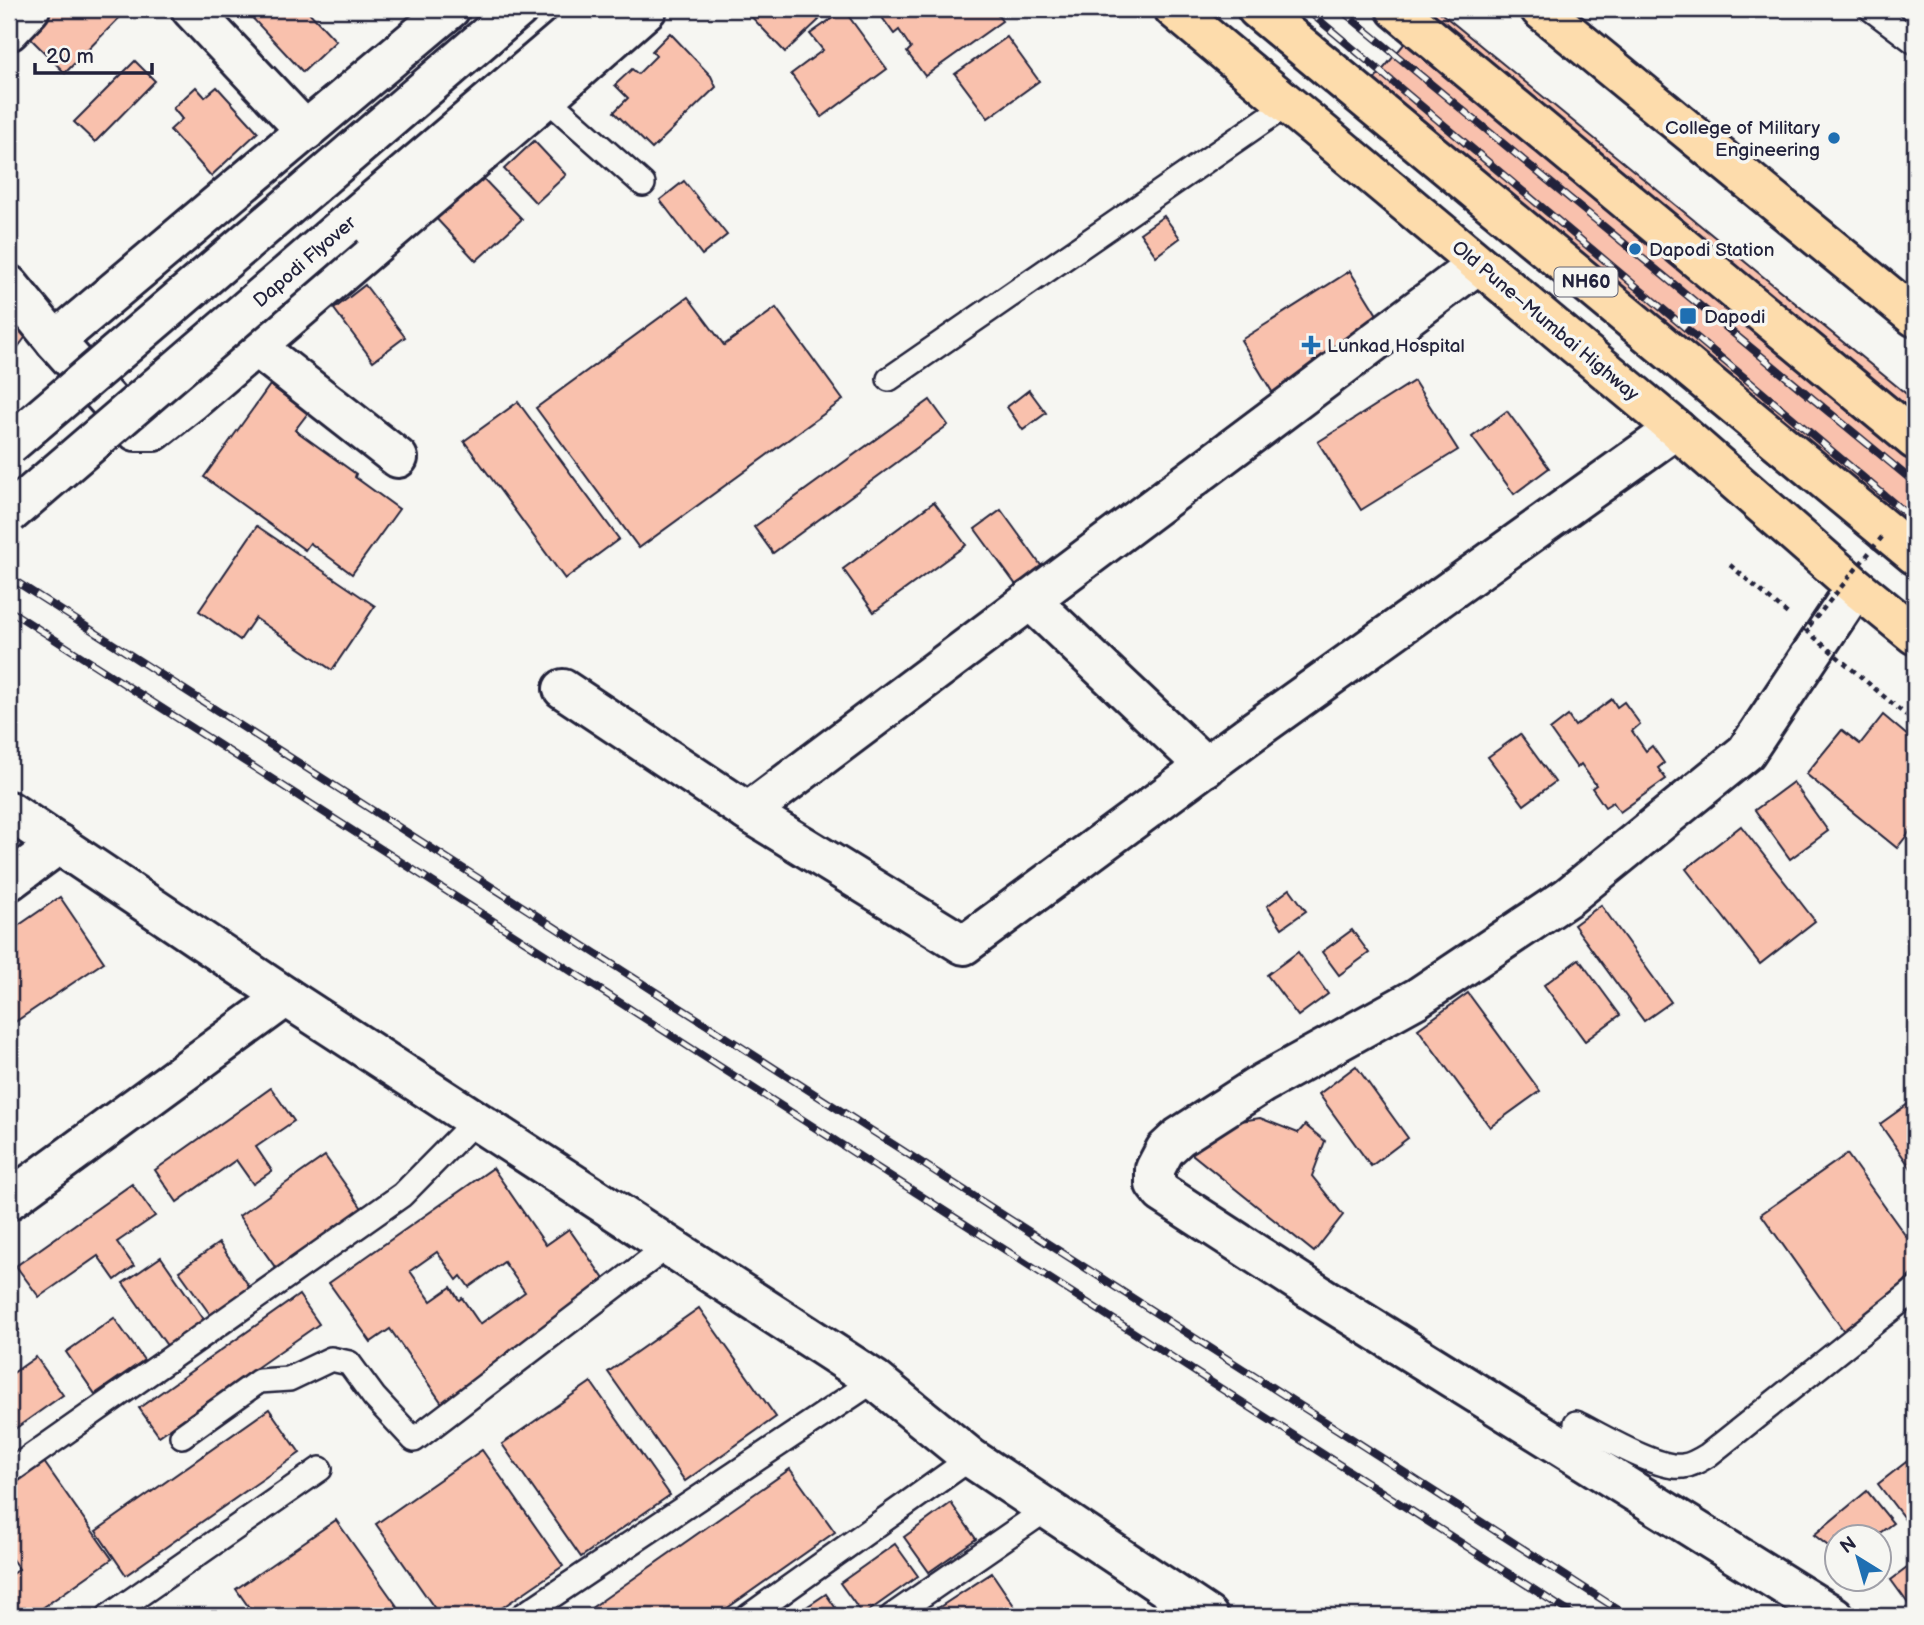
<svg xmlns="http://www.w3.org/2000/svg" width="1924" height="1625" font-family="'Balsamiq Sans',sans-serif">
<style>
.building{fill:#f9c1ad;stroke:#22223b;stroke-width:2;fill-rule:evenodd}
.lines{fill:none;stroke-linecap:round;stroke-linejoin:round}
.service-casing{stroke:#22223b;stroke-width:28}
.minor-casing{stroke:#22223b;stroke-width:44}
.tertiary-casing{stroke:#22223b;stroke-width:44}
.secondary-casing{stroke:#22223b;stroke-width:44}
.primary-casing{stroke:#22223b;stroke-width:44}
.trunk-casing{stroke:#22223b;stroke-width:44}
.path{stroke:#22223b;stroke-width:4.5;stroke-dasharray:5 5;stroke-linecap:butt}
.service{stroke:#f6f6f2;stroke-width:23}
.minor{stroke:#f6f6f2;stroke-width:38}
.tertiary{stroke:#f6f6f2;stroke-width:38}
.secondary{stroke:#f6f6f2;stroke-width:38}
.primary{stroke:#fddcac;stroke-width:38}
.trunk{stroke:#fddcac;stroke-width:38}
.rail-casing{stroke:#22223b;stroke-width:8}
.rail{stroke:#f6f6f2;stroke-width:5;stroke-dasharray:16;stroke-linecap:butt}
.secondary-bridge-casing{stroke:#22223b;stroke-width:44;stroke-linecap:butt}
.path-bridge{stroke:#22223b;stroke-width:4.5;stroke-dasharray:5 5;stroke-linecap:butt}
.secondary-bridge{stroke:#f6f6f2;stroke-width:38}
.poi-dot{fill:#1f6fb2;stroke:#f6f6f2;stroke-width:2.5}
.labels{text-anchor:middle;stroke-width:7;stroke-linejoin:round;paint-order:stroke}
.shield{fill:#f6f6f2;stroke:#626272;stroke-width:2}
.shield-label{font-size:18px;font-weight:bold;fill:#22223b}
.poi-label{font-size:19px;fill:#22223b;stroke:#f6f6f2;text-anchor:start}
.street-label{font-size:19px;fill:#22223b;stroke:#f6f6f2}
</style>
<rect width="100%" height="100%" fill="#f6f6f2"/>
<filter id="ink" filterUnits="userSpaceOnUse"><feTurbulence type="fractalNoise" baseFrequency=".0143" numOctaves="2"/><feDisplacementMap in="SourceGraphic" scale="14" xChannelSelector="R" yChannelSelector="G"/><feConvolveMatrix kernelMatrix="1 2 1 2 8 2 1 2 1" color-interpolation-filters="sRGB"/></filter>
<g filter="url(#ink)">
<!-- building -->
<g class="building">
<path d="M47 9H128L65 73 24 32Z"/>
<path d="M244 9H306L336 41 303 72Z"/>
<path d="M744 9H809L819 20 785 52Z"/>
<path d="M876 9H993L1002 21 925 76 907 52 911 48 899 30 894 34Z"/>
<path d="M1433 9H1436L1915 401V565L1360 97Z"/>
<path d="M844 10 887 69 822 117 791 74 823 50 810 34Z"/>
<path d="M670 33 711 76 716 87 652 149 614 112 628 98 615 85 632 69 638 74 656 56 652 51Z"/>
<path d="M1007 37 1039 81 988 118 955 74Z"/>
<path d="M135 61 155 81 95 142 74 122Z"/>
<path d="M196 87 205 97 217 87 258 132 211 176 170 130 182 119 173 108Z"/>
<path d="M534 141 566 175 536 203 504 169Z"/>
<path d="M478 173 522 219 476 261 433 215Z"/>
<path d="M684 181 727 235 702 255 660 200Z"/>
<path d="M1164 216 1180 238 1156 256 1140 233Z"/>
<path d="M1350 271 1387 331 1277 400 1241 340Z"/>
<path d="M365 285 405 337 373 361 334 309Z"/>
<path d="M688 297 724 345 776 308 843 400 639 548 536 408Z"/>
<path d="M9 315 30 331 9 359Z"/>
<path d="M1414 381 1458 450 1361 510 1318 442Z"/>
<path d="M270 385 308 413 295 430 356 474 355 477 399 509 352 574 310 543 305 550 204 477Z"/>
<path d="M1029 390 1046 413 1023 430 1007 407Z"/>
<path d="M930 400 948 425 773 553 754 527Z"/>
<path d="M518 402 619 539 565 579 464 441Z"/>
<path d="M1507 411 1549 468 1514 494 1472 437Z"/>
<path d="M934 502 966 545 874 612 843 569Z"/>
<path d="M1001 510 1045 571 1019 589 975 529Z"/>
<path d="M257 526 375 606 332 670 255 618 240 640 199 611Z"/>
<path d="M1612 699 1617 707 1624 702 1640 724 1632 731 1646 751 1652 746 1664 763 1658 768 1666 779 1620 812 1613 802 1605 807 1592 788 1596 785 1581 764 1577 768 1550 730 1568 716 1575 726Z"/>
<path d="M1883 715 1915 742V825L1897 848 1806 774 1842 730 1860 744Z"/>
<path d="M1520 734 1555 782 1524 805 1488 757Z"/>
<path d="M1793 782 1828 831 1790 859 1755 810Z"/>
<path d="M1741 826 1815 921 1760 964 1686 869Z"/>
<path d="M1290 889 1306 911 1282 928 1267 906Z"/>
<path d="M60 897 104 962 9 1026V932Z"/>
<path d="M1601 905 1671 1002 1644 1021 1574 925Z"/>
<path d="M1352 930 1369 953 1339 975 1322 952Z"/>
<path d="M1298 952 1328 994 1298 1016 1267 975Z"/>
<path d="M1579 959 1620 1015 1585 1041 1544 985Z"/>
<path d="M1468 993 1540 1091 1490 1127 1418 1029Z"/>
<path d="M1356 1066 1408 1138 1371 1166 1319 1094Z"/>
<path d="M271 1088 294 1121 256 1147 272 1171 253 1184 236 1160 177 1202 155 1170Z"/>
<path d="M1915 1099V1174L1880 1124Z"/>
<path d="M1260 1118 1298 1133 1305 1125 1325 1141 1312 1176 1343 1215 1314 1252 1187 1150 1228 1123Z"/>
<path d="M1847 1154 1915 1249V1271L1848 1337 1761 1214Z"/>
<path d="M325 1156 366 1214 280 1274 239 1216Z"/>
<path d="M493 1168 546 1245 569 1229 611 1289 444 1406 390 1329 371 1342 329 1283ZM437 1252 457 1280 461 1276 469 1287 504 1262 525 1292 480 1324 462 1298 459 1300 451 1287 431 1301 410 1271Z"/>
<path d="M132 1184 155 1216 117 1242 134 1266 115 1280 98 1256 39 1297 16 1266Z"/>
<path d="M219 1243 254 1293 214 1320 179 1271Z"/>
<path d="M161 1257 205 1321 168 1347 123 1283Z"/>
<path d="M299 1295 319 1324 159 1436 139 1408Z"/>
<path d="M699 1308 776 1417 685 1481 608 1372Z"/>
<path d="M9 1315 19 1330 9 1337Z"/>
<path d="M114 1318 144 1360 95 1394 66 1352Z"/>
<path d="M36 1357 63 1395 9 1433V1376Z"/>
<path d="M591 1382 670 1495 581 1557 502 1444Z"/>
<path d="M269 1409 300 1453 126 1575 96 1531Z"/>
<path d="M482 1450 563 1566 490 1616H440L376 1524Z"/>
<path d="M1915 1455V1516L1907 1522 1878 1484Z"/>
<path d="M44 1462 112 1559 31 1616H9V1576L19 1569 9 1555V1487Z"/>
<path d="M790 1469 835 1532 716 1616H580Z"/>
<path d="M1867 1491 1893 1523 1873 1538H1836V1552L1814 1535Z"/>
<path d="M951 1503 976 1539 929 1572 904 1537Z"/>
<path d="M336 1520 404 1616H255L236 1589Z"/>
<path d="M895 1544 918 1576 863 1615 840 1583Z"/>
<path d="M1915 1562V1613L1891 1580Z"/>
<path d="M992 1573 1021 1616H926Z"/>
<path d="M826 1594 841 1616H793Z"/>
<path d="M200 1609 205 1616H190Z"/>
</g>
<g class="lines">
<defs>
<g id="service">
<path d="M1871 9 1915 42"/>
<path d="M546 98 643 184"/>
<path d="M889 379 1288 104"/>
<path d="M1576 1423C1600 1435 1658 1470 1683 1466 1692 1465 1700 1460 1708 1455L1915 1290"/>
<path d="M182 1436 259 1381 289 1379 331 1359 349 1363 374 1397 414 1440 668 1246"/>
<path d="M9 1472 402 1195 476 1120"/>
<path d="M109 1616 320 1469"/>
<path d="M522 1616 875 1380"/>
<path d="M749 1616 971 1458"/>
<path d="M892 1616 1047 1509"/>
</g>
<g id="minor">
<path d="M191 9 306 131"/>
<path d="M9 31 30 9"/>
<path d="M9 285 55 341"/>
<path d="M255 346 398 458"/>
<path d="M1030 600 1206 767"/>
<path d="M563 689 748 812 1478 264"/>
<path d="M9 811 286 997 875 1380 971 1458 1208 1616"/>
<path d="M748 812 964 945 1248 735 1676 429"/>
<path d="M9 881 59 844"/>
<path d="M9 1200 286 997"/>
<path d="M1834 1616 1327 1300 1162 1193 1155 1184V1169L1165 1150 1179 1137 1263 1083 1417 998 1568 897 1746 752 1856 587"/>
</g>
<path id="tertiary" d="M450 9 55 341 136 431H154L192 401 546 98 647 9"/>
<g id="secondary">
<path d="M312 186 518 9"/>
<path d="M345 225 598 9"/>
</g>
<g id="primary">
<path d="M1174 9 1676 429 1856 587 1915 635"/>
<path d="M1540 9 1915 317"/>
</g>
<g id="trunk">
<path d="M1257 9 1915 555"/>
<path d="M1396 9 1915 440"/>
</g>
</defs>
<!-- service casing -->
<use href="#service" class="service-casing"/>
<!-- minor casing -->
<use href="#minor" class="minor-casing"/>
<!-- tertiary casing -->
<use href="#tertiary" class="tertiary-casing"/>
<!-- secondary casing -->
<use href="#secondary" class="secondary-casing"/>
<!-- primary casing -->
<use href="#primary" class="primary-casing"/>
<!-- trunk casing -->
<use href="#trunk" class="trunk-casing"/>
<!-- path -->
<path class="path" d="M1730 565 1790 616"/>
<!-- service -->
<use href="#service" class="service"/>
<!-- minor -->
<use href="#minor" class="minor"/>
<!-- tertiary -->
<use href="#tertiary" class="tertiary"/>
<!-- secondary -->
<use href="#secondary" class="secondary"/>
<!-- primary -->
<use href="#primary" class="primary"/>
<!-- trunk -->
<use href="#trunk" class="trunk"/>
<defs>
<g id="rail">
<path d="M1306 9 1915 521"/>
<path d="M1340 9 1915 483"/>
<path d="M9 577 1628 1616"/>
<path d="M9 610 1575 1616"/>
</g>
</defs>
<!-- rail casing -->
<use href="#rail" class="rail-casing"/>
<!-- rail -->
<use href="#rail" class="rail"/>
<defs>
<g id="secondary-bridge">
<path d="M9 445 312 186"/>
<path d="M9 514 345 225"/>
</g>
</defs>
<!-- secondary-bridge casing -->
<use href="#secondary-bridge" class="secondary-bridge-casing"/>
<!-- path-bridge -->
<path class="path-bridge" d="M1882 537 1806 630 1915 723"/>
<!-- secondary-bridge -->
<use href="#secondary-bridge" class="secondary-bridge"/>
</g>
</g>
<!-- markers -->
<g class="poi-dot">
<circle cx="1834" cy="138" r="7"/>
<circle cx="1635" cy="249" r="7"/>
<rect x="1679" y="307" width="18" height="18" rx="3.5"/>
<path d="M1307.5 334.5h7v7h7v7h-7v7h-7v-7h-7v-7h7z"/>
</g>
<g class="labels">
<!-- shield labels -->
<rect class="shield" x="1554.5" y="267.5" width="63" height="29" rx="5"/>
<g class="shield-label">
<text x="1586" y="288">NH60</text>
</g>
<!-- poi labels -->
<g class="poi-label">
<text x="1820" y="134" text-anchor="end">College of Military<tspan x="1820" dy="22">Engineering</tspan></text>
<text x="1649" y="256">Dapodi Station</text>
<text x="1704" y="323">Dapodi</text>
<text x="1327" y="352">Lunkad Hospital</text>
</g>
<!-- street labels -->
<g class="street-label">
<text transform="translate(304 261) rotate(-41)" y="7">Dapodi Flyover</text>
<text transform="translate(1546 320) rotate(40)" y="7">Old Pune–Mumbai Highway</text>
</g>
</g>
<!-- margin -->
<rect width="1924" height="1625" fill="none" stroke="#f6f6f2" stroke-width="35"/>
<rect x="18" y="18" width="1889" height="1590" fill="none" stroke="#22223b" stroke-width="2.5" filter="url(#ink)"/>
<!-- north arrow -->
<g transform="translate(1858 1558) rotate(323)"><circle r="33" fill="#f6f6f2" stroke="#a1a1a9" stroke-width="2"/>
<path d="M0-5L12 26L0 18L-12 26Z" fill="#1f6fb2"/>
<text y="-10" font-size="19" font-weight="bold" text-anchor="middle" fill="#22223b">N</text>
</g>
<!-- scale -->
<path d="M35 63v10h117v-10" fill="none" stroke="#22223b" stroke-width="3.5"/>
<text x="46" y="63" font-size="21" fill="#22223b" stroke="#f6f6f2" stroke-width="5" paint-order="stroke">20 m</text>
</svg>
